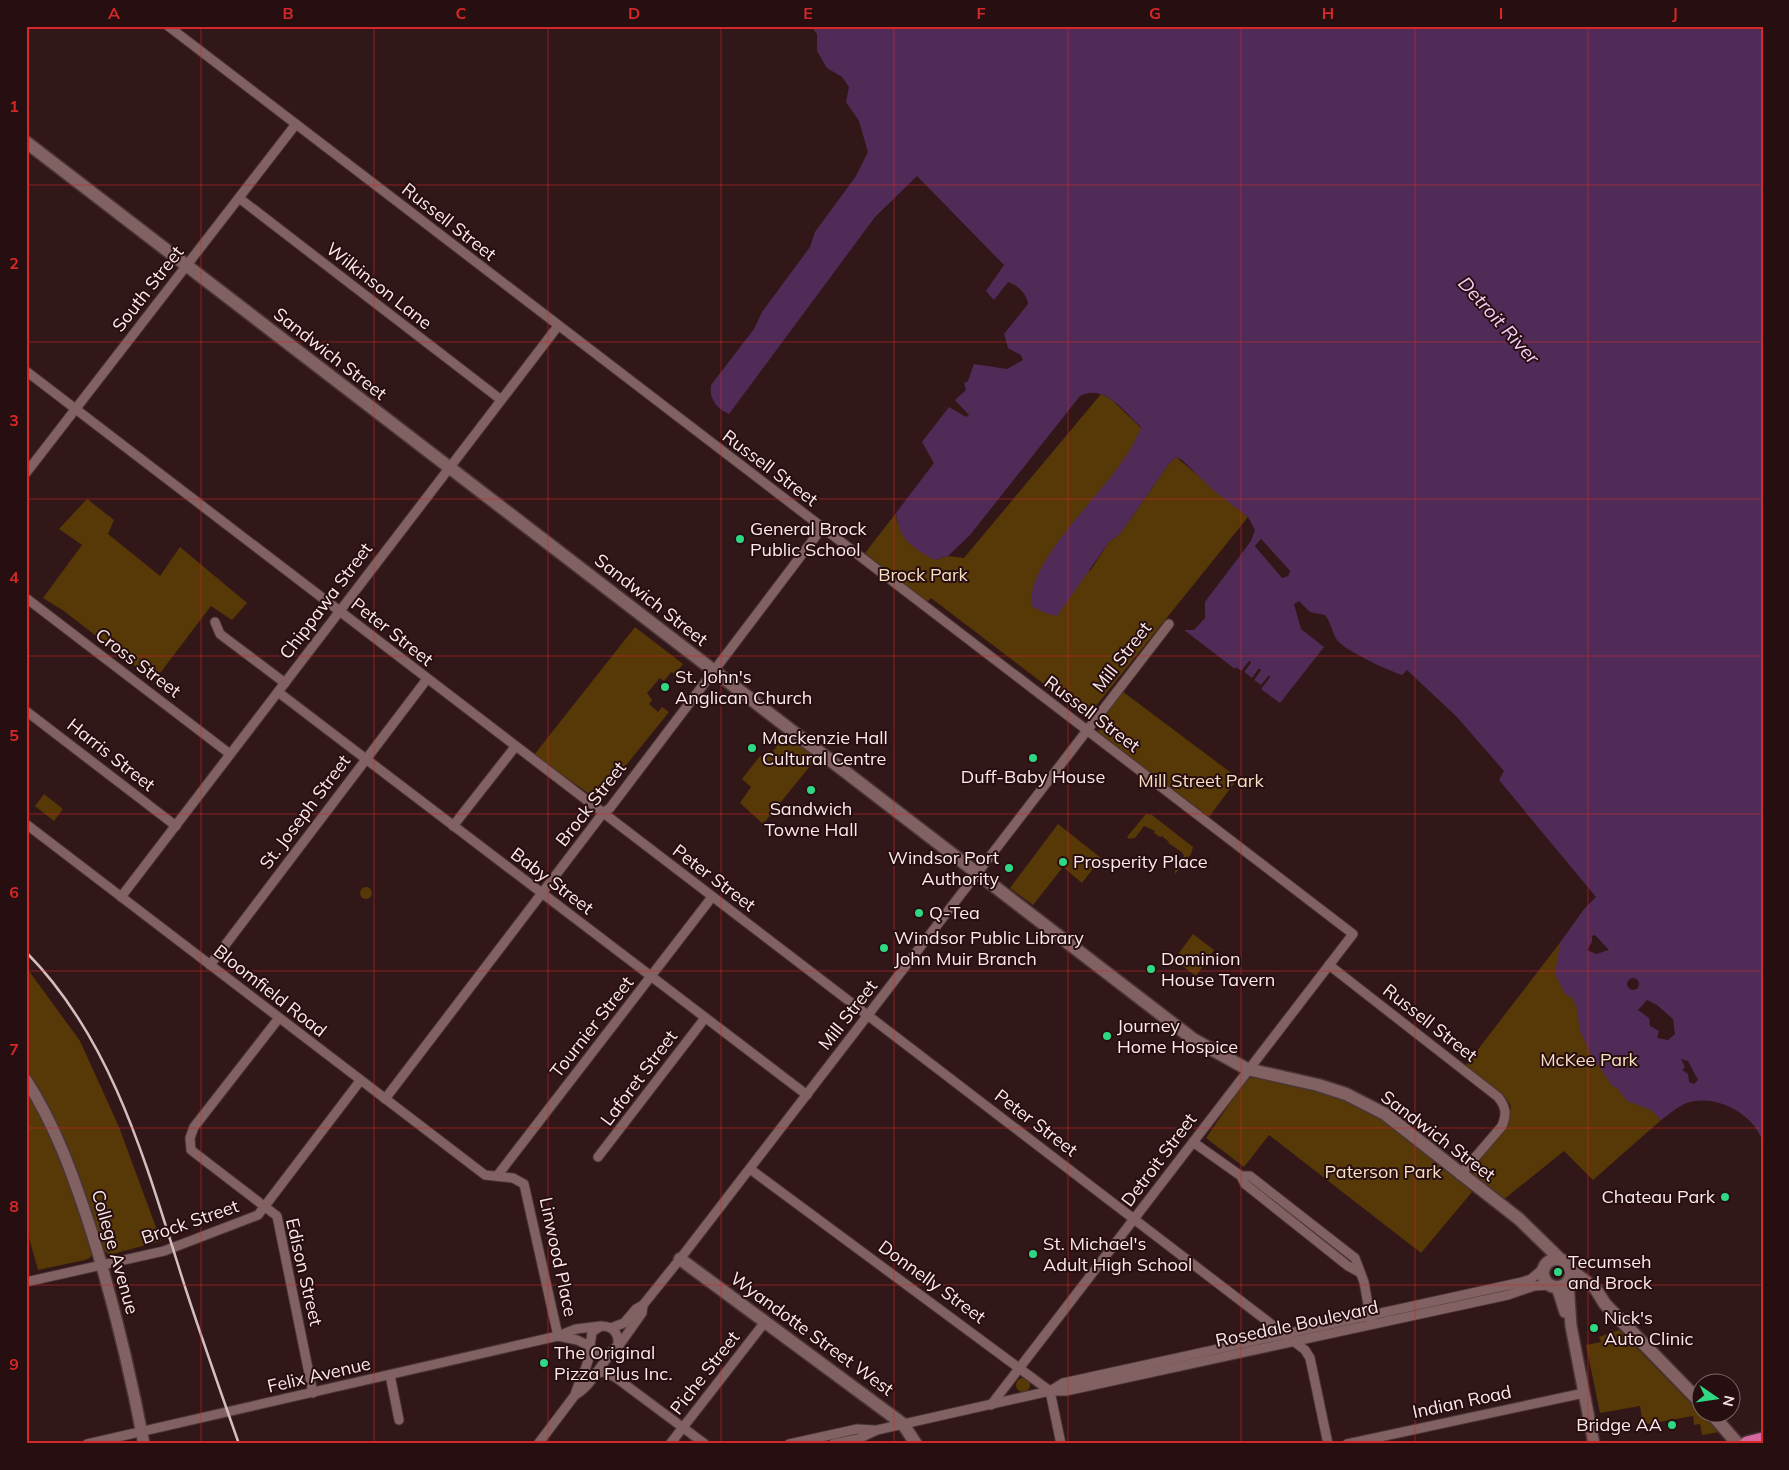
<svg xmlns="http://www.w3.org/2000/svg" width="1789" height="1470" font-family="Mulish,sans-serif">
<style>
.green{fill:#573807}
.water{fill:#512b58;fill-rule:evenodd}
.pier{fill:#321719;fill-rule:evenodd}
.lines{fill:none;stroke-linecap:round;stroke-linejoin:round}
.minor-casing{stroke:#4a3637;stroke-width:11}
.tertiary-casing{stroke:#4a3637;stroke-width:14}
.secondary-casing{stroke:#4a3637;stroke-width:15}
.trunk-casing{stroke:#4a3637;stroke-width:18}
.minor{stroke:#826162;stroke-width:9}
.tertiary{stroke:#826162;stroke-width:11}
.secondary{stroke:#826162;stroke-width:12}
.trunk{stroke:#d4689f;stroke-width:15}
.rail{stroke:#d3bebf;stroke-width:2.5}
.grid{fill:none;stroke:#d62828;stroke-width:1;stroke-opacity:0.55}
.poi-dot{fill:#2fd883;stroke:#270e10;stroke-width:2}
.labels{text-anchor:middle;stroke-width:4;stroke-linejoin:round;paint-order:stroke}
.street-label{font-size:18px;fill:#fde9ea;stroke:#270e10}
.poi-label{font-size:18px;fill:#fde9ea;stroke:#270e10;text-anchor:start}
.park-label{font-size:18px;fill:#f8e0c2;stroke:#270e10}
.water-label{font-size:19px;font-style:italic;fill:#f3cef9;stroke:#270e10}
.neatline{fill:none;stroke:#d62828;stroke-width:2}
.grid-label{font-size:16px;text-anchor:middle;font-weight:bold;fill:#d62828}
</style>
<rect width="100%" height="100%" fill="#321719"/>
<!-- green -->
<g class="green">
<path d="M1101 394 1111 399 1141 428C1128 463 1101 489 1077 518 1066 531 1057 545 1047 558L1090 571 1109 542 1120 534 1168 465 1176 457 1248 517 1087 717 931 598 927 602 865 553 896 513 897 522 935 560 948 556 964 558Z"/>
<path d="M87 499 114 520 108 534 160 576 180 547 247 603 232 620 211 606 154 681 64 611 43 598 82 545 59 529Z"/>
<path d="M635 627 683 664 675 674 671 672 664 681 660 678 647 693 652 700 649 704 658 712 662 707 669 712 598 800 534 755Z"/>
<path d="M1122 691 1238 778 1209 817 1099 733 1097 723Z"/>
<path d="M784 736 792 738 811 753 815 760 763 824 740 803 751 787 742 779 760 756 763 757 768 750 772 753Z"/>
<path d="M44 794 63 809 54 821 35 806Z"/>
<path d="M1146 814 1152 815 1193 847 1191 854 1175 874V868L1184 856 1182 852 1168 843 1169 842 1162 836 1160 837 1154 833 1155 831 1144 826 1135 838 1129 839 1127 837Z"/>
<path d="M1058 824 1101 858 1082 883 1063 867 1033 905 1010 888Z"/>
<circle cx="366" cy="893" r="6"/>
<path d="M1582 914 1702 1084 1593 1180 1564 1151 1503 1200 1474 1177 1472 1169 1506 1127 1511 1106 1505 1097 1466 1065Z"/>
<path d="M1193 934 1214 950 1196 976 1174 960Z"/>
<path d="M26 967 80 1041 119 1127 161 1241 109 1255 105 1251 88 1204 40 1091 26 1070Z"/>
<path d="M1254 1077C1282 1085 1312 1088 1339 1098 1390 1116 1432 1157 1472 1192L1421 1253 1269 1135 1244 1167 1206 1138 1243 1084 1248 1078Z"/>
<path d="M26 1088C54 1141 76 1195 92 1252L90 1258 85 1260 38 1270 26 1227Z"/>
<path d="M1619 1330 1719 1432 1702 1435 1700 1424 1694 1425 1693 1416 1643 1425 1640 1406 1600 1413 1586 1345 1601 1342 1599 1337Z"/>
<circle cx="1023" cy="1385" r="7"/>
</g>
<!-- water -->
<path class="water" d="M811 26H1763V1143C1755 1113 1713 1092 1684 1104 1676 1108 1668 1115 1661 1120L1651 1110 1627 1101 1616 1087H1613L1590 1053 1580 1031 1576 1005 1572 998 1565 994 1555 974 1560 943 1584 909 1596 897 1499 780 1504 771 1456 716 1407 670 1402 675C1387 670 1346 651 1337 640 1332 632 1331 622 1325 615L1310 612 1299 601 1294 604 1301 629 1324 647 1280 703 1261 689 1270 677 1269 676 1261 685 1254 680 1261 670 1259 669 1252 678 1244 672 1251 663 1250 661 1241 672 1235 669 1184 630H1194L1205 618V602L1251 541 1255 530 1248 517 1213 490 1182 460 1176 457 1168 465 1120 534 1109 542 1057 616 1045 613 1031 606C1028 551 1121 484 1141 427 1124 412 1105 383 1080 396L970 535 948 556 935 560C913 548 899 540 896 513L934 463 922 442 949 407 966 417 969 415 955 400 966 390 964 383 968 381 974 364 1007 369 1023 360 1021 355 1008 348 1004 334 1028 304C1027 294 1018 285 1008 282L994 300 986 291 1004 265 917 176 875 217 729 414C716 408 709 399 711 385L754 329 762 312 810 247 815 232 856 176 868 152 859 121 846 102 849 87 842 77 827 68 817 51V34ZM1261 539 1290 571 1288 576 1282 577 1255 546Z"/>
<!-- pier -->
<g class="pier">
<path d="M1261 539 1290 571 1288 576 1282 578 1255 546ZM1261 542 1287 572 1286 574 1283 575 1258 546Z"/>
<path d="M1249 661 1251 662 1244 672 1252 678 1259 668 1261 670 1254 680 1261 685 1269 675 1270 677 1261 689 1235 669 1236 667 1241 671Z"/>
<path d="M1595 935 1609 950 1596 954 1587 950 1592 942V936Z"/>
<circle cx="1633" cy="984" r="6"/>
<path d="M1647 1000 1657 1005 1673 1019 1675 1034 1668 1040 1657 1038 1659 1031 1650 1026 1649 1018 1638 1010Z"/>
<path d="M1681 1059 1688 1061 1698 1080 1694 1084 1689 1082 1688 1074 1682 1070 1685 1067Z"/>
</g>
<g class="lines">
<defs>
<g id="minor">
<path d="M168 26 1353 934 991 1405"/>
<path d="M239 198 500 399"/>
<path d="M26 371 1305 1350 1310 1358 1328 1444"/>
<path d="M26 473 296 124"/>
<path d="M26 598 230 754"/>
<path d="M215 622 220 634 285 683"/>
<path d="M278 692 807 1095"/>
<path d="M26 711 176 826"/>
<path d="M26 824 485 1175 513 1178 524 1184 558 1336"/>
<path d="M453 826 515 747"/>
<path d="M121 897 558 326"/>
<path d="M210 965 427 679"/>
<path d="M1329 965 1498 1097C1506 1107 1507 1114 1502 1126L1460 1175"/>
<path d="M279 1018 194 1127 190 1138 191 1150 277 1216 313 1393"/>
<path d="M385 1099 603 813 610 808 822 528"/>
<path d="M1193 1142 1241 1176 1245 1184 1348 1266 1359 1272"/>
<path d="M598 1157 705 1018"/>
<path d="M750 1169 1050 1391 1061 1444"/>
<path d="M497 1176 712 897"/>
<path d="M1241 1176H1250L1355 1258 1364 1282 1371 1321"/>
<path d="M26 1282 164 1251 258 1215 360 1081"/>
<path d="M611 1328 624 1323 636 1309 643 1305 680 1259 1169 624"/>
<path d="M558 1336 577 1340 590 1346"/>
<path d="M618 1347 642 1313 643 1305"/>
<path d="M595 1373 604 1372 615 1377 705 1444"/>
<path d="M390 1375 399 1420"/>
<path d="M1050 1391 1063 1383 1522 1282 1531 1279 1544 1268"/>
<path d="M575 1395C592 1386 598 1366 612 1353"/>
<path d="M87 1444 558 1336 576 1329 601 1326C613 1326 619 1333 618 1345L609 1354H597L590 1346 592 1332 601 1326"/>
<path d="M538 1444 575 1395C580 1377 588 1369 591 1348"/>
<path d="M670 1444 765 1322"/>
<path d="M789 1444 857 1429 874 1430"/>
<path d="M833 1444 858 1439 877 1430 1050 1391H1066L1508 1295 1534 1286 1551 1285"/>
<path d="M1347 1444 1584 1393"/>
</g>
<g id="tertiary">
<path d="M26 1080C56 1126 74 1178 91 1230 113 1300 130 1371 144 1444"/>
<path d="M1568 1283 1571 1326 1594 1444"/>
<path d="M1557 1287 1565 1312"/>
</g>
<g id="secondary">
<path d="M26 142 1193 1039 1247 1069 1318 1085 1346 1094 1385 1114 1519 1219 1559 1258"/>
<circle cx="1557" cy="1273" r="14"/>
<path d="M680 1259 903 1424 916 1444"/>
<path d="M1572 1271 1595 1288 1605 1304 1702 1404"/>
<path d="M1710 1412 1738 1444"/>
</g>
<path id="trunk" d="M1747 1444 1763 1440"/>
</defs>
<!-- minor casing -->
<use href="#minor" class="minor-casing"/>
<!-- tertiary casing -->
<use href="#tertiary" class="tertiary-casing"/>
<!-- secondary casing -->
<use href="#secondary" class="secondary-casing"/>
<!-- trunk casing -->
<use href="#trunk" class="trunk-casing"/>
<!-- minor -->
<use href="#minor" class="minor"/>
<!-- tertiary -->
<use href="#tertiary" class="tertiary"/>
<!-- secondary -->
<use href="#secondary" class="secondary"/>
<!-- trunk -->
<use href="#trunk" class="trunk"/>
<!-- rail -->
<path class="rail" d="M26 952C116 1043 148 1172 186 1290 203 1342 221 1393 239 1444"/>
</g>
<!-- grid -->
<path class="grid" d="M201 26V1444M374 26V1444M548 26V1444M721 26V1444M894 26V1444M1068 26V1444M1241 26V1444M1415 26V1444M1588 26V1444M26 185H1763M26 342H1763M26 499H1763M26 656H1763M26 814H1763M26 971H1763M26 1128H1763M26 1285H1763"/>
<!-- markers -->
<g class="poi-dot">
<circle cx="740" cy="539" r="5"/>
<circle cx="665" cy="687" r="5"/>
<circle cx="752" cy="748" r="5"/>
<circle cx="1033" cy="758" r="5"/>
<circle cx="811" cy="790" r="5"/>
<circle cx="1063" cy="862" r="5"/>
<circle cx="1009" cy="868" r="5"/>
<circle cx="919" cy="913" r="5"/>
<circle cx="884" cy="948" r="5"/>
<circle cx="1151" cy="969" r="5"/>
<circle cx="1107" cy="1036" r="5"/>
<circle cx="1725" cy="1197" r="5"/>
<circle cx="1033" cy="1254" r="5"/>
<circle cx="1558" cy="1272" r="5"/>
<circle cx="1594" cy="1328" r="5"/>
<circle cx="544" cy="1363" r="5"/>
<circle cx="1672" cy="1425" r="5"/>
</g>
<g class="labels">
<!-- street labels -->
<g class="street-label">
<text transform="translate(449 222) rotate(38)" y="6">Russell Street</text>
<text transform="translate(379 286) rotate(38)" y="6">Wilkinson Lane</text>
<text transform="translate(148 289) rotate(-52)" y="6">South Street</text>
<text transform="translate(330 354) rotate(38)" y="6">Sandwich Street</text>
<text transform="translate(770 468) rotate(37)" y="6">Russell Street</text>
<text transform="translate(651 600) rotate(38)" y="6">Sandwich Street</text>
<text transform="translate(326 601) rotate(-53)" y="6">Chippawa Street</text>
<text transform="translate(392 632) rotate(38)" y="6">Peter Street</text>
<text transform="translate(1122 657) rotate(-52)" y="6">Mill Street</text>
<text transform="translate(138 663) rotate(37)" y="6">Cross Street</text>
<text transform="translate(1092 714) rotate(37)" y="6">Russell Street</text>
<text transform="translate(111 755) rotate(38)" y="6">Harris Street</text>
<text transform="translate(591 804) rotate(-52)" y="6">Brock Street</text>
<text transform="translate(305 812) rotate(-53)" y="6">St. Joseph Street</text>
<text transform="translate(714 878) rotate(37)" y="6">Peter Street</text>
<text transform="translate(552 881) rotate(37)" y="6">Baby Street</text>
<text transform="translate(270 991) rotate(38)" y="6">Bloomfield Road</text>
<text transform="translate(848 1015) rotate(-52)" y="6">Mill Street</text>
<text transform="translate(1430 1023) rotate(38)" y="6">Russell Street</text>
<text transform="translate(592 1027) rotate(-52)" y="6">Tournier Street</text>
<text transform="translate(639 1078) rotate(-53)" y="6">Laforet Street</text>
<text transform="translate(1036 1123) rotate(37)" y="6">Peter Street</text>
<text transform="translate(1438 1136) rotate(37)" y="6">Sandwich Street</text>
<text transform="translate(1159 1160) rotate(-53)" y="6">Detroit Street</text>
<text transform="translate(190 1222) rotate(-19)" y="6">Brock Street</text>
<text transform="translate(115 1252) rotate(74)" y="6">College Avenue</text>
<text transform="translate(558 1257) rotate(78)" y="6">Linwood Place</text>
<text transform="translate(304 1272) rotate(77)" y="6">Edison Street</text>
<text transform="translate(932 1282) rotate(36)" y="6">Donnelly Street</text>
<text transform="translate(1297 1324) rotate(-12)" y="6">Rosedale Boulevard</text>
<text transform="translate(812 1334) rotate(36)" y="6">Wyandotte Street West</text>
<text transform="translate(705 1373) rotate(-52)" y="6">Piche Street</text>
<text transform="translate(319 1375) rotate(-13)" y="6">Felix Avenue</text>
<text transform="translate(1462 1402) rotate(-12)" y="6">Indian Road</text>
</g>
<!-- poi labels -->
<g class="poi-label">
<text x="750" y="535">General Brock<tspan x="750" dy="21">Public School</tspan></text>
<text x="675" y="683">St. John's<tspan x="675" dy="21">Anglican Church</tspan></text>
<text x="762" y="744">Mackenzie Hall<tspan x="762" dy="21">Cultural Centre</tspan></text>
<text x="1033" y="783" text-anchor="middle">Duff-Baby House</text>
<text x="811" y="815" text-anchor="middle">Sandwich<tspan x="811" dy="21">Towne Hall</tspan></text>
<text x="999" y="864" text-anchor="end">Windsor Port<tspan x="999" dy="21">Authority</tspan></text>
<text x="1073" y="868">Prosperity Place</text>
<text x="929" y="919">Q-Tea</text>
<text x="894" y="944">Windsor Public Library<tspan x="894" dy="21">John Muir Branch</tspan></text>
<text x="1161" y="965">Dominion<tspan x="1161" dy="21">House Tavern</tspan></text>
<text x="1117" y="1032">Journey<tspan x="1117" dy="21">Home Hospice</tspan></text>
<text x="1715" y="1203" text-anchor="end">Chateau Park</text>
<text x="1043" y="1250">St. Michael's<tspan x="1043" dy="21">Adult High School</tspan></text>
<text x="1568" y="1268">Tecumseh<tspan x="1568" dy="21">and Brock</tspan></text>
<text x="1604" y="1324">Nick's<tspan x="1604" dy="21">Auto Clinic</tspan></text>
<text x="554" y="1359">The Original<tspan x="554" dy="21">Pizza Plus Inc.</tspan></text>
<text x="1662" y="1431" text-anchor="end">Bridge AA</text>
</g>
<!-- park labels -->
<g class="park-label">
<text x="923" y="581">Brock Park</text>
<text x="1201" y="787">Mill Street Park</text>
<text x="1589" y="1066">McKee Park</text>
<text x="1383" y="1178">Paterson Park</text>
</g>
<!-- water labels -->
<g class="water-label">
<text transform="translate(1499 320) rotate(48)" y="7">Detroit River</text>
</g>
</g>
<!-- border -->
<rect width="1789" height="1470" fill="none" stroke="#270e10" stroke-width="55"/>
<!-- north arrow -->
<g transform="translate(1716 1398) rotate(103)"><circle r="24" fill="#270e10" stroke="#7d6667"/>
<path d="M0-4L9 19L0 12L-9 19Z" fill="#2fd883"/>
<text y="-8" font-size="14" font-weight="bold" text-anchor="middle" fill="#fde9ea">N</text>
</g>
<rect x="28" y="28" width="1734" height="1414" class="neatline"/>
<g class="grid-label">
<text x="114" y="19">A</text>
<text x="288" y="19">B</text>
<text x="461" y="19">C</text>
<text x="634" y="19">D</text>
<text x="808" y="19">E</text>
<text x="981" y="19">F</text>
<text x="1155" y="19">G</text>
<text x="1328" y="19">H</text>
<text x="1501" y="19">I</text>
<text x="1675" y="19">J</text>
<text x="14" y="112">1</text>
<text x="14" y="269">2</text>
<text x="14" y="426">3</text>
<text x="14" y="583">4</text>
<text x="14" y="741">5</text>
<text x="14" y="898">6</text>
<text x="14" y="1055">7</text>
<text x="14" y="1212">8</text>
<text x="14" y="1370">9</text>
</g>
</svg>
